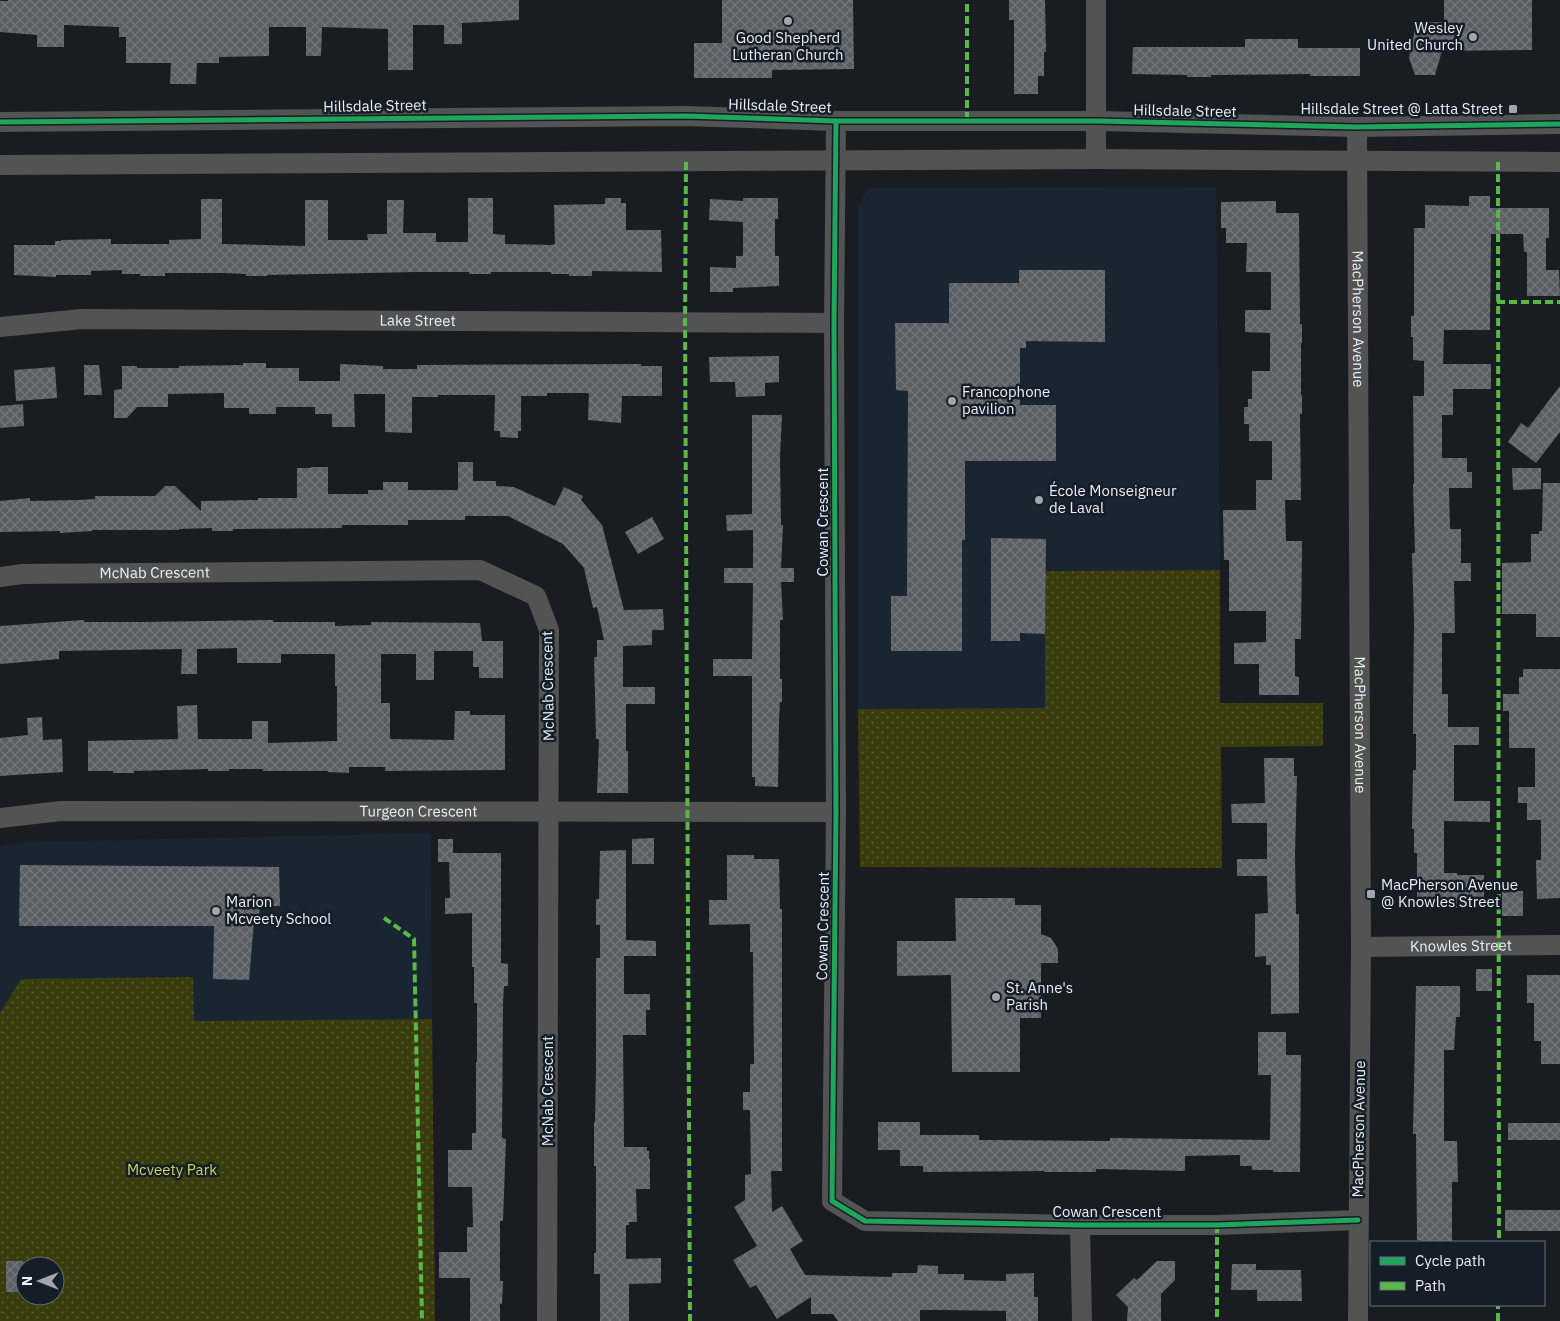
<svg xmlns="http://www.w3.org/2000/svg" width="1560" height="1321" font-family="'IBM Plex Sans',sans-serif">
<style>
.built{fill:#1a2532}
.park{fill:url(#park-dots);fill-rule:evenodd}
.building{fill:url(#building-cross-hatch)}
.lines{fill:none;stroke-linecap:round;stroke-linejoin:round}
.minor{stroke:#525352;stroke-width:20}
.quiet{stroke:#58b947;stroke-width:4;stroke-dasharray:8 4;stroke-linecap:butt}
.cycleway-casing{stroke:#151d26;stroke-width:8}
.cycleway{stroke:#20a55d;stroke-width:5}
.poi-dot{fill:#a0a6ac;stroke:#151d26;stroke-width:2}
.labels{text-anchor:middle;stroke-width:5;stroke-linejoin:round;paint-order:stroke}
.poi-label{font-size:15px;fill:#e9eff6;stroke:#151d26;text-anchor:start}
.street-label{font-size:15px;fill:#e9eff6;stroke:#151d26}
.park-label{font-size:15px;fill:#cbd359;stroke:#151d26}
</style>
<defs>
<pattern id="park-dots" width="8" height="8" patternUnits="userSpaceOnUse" patternTransform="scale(1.25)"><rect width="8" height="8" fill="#393d0d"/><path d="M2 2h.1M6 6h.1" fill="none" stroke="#565931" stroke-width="1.8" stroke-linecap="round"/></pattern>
<pattern id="building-cross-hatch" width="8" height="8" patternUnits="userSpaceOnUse" patternTransform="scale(1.25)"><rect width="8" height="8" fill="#5b5f64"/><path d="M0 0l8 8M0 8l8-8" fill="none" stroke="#73767b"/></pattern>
</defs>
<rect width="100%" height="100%" fill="#191d22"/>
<!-- built -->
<g class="built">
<path d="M1216 187 1220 570 1045 571V708L858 709V206L868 188Z"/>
<path d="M431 833 432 1019 193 1021V977L21 979 0 1013V846L31 842Z"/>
</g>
<!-- park -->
<g class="park">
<path d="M1220 570V703H1323V746L1221 747 1222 868 860 867 858 709 1045 708V571Z"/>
<path d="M193 977 194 1021 432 1019 435 1321H0V1013L21 979ZM25 1266H55V1296H25Z"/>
</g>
<!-- building -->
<g class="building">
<path d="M8 0H519V20L462 23V44H444V25H413V70H388V29L322 27 321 56H306V27H269V56L219 57V63H197L196 84H170L171 63H126V37H119V27L64 25V47H37V35L0 32V1H8Z"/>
<path d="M722 0H853L854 69 772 70V78H694V43H722Z"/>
<path d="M1009 0H1045L1046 52H1044V76H1038V94H1014V20H1009Z"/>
<path d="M1444 0H1532V50L1442 51 1435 75H1415L1409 58 1412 39 1414 36V22H1444Z"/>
<path d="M1245 39H1298V48H1360V76H1310V74L1211 75V77H1187V75L1132 74 1133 47H1245Z"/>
<path d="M1469 196H1490V208H1549V238H1546V270H1559L1560 296H1527V252H1524L1523 234H1491L1490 330H1444L1443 364H1491V389H1453V415H1442V458H1467V472H1472V488H1449L1450 529H1461V563H1471V581H1454L1455 633H1442V694H1448V727H1479V745H1454V801H1490V822L1444 821V873H1457V875H1484V901H1457V908H1438V904H1417V853H1414V829H1412L1413 770H1416V734H1413V715L1414 622 1412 553H1415L1413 484H1414L1413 396H1424V361L1413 360V337H1411V316H1414V228H1425V205L1469 206Z"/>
<path d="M468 198H493V234L505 235V244L551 245 555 244 554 205 604 204H605V198H621V203H626V230H661L662 272 592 271V276H569V274H551V272H491V274H469V272H416L267 275V276H246V274L224 273H165V276H140V274H122V270L91 271V275H56V277L14 275V245H55V241H61V240L111 239V244H169V240L201 239V199H222V244L305 246V200H328V240H368L367 234H387V200H404L403 233H436V242H468Z"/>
<path d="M743 198H778V219H775V256H779V286L733 288V292H710V267L736 268V256H743V222L709 220 710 199 743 201Z"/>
<path d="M1276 201V213H1299L1300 324H1302V343H1301V395H1302V414H1300L1301 500H1285L1286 541H1302L1301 639H1295V676L1299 677V695H1259V664H1234V643L1266 642V611H1229V560H1224L1223 510H1256V480H1272V441H1249V424H1244V407H1248V399H1252V371H1270V333L1245 332V310H1271V272H1246L1247 243H1226V228H1221V202Z"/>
<path d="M1019 270H1105V342L1026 341V348H1020V405H1056V461H965V540H962V651H891V596H907L908 391 896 390 895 323H949V283H1019Z"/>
<path d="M779 356V382L765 383V396L736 397 735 382H710L709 357Z"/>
<path d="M243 363H266V368H299V381H340V364L383 366V369H417V365L641 364V366H662V396H622L621 423 588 420 589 393H547V396H521V431H518V438L500 437V431H494L495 395H438V397H412V433L385 432V394H354L355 427H332V414H315V407H276V414H249V408H224V393L168 394V407H137L127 418H114V390L122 389V366H137V368H179V366L243 365Z"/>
<path d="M84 365H99L102 395H84Z"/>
<path d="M55 367 57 398 16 401 14 370Z"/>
<path d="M1560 386V432L1536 463 1508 442 1521 423 1528 428Z"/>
<path d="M23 404 24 426 0 428V406Z"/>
<path d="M752 415H782L780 456 781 525H783L781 568H794V582H781L783 620H780V679H782V702H780L779 720 778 787 755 786V777H752V676H713V659H752L753 583H724V568H753V530L727 531 726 515 752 514Z"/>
<path d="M458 462H473V481H496V486L514 487 555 506 564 487 583 496 581 500 602 525 624 610 663 609 664 630H652V645L623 646V687H655V704H626V751H628V793H597L599 739H596L594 657H597V640H604L597 607 593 608 584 568 563 544 508 516H465V520H408V525H342V528L233 529V531H212V528L179 529V530H92V531L60 533V531L0 532V501L30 498V501L78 500 95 499V496H155L165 486H175L201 511V501L258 500V498H297V468H311V467H328V494H368V490H383V482H408V490H458Z"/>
<path d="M1512 468H1541V489L1513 490Z"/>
<path d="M1543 483H1560V637H1536V614H1502V563L1531 562V534H1539V531H1542Z"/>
<path d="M652 517 664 539 638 554 625 532Z"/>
<path d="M991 538 1046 539 1045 634 1020 633V641H991Z"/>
<path d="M84 620V622H143L273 620V622H335V626L371 625V622L480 623 482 641H503V678H479V667H473V651H434V680H416V654H381V703H390V739L454 740 455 711H470V715H505V770L385 771V767H349V773L328 772V771H263V769H229V771H208V769L134 771V773H113V771H88V741L178 739 177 706 197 705 198 739H252V721H268V743L337 741V686H335V654H281V663H237V648L197 649V674H181L182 649 59 651V659L0 664V626Z"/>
<path d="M1523 669H1560V898L1537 899 1536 860H1541V820H1527V803H1518V787H1535V748H1509V711H1503V694H1519V677H1523Z"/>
<path d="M42 717 43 740 62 739 63 772 0 776V738L28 735 27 718Z"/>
<path d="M1264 758H1294V776H1297L1295 856 1296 914H1299V1013L1271 1014V965H1266V956L1255 957V914L1268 913 1267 876H1237V859H1267V823H1232L1231 804 1265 803Z"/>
<path d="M654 838V864H632V839Z"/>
<path d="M438 839H453V853H501V963L508 964V986H504L503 1003 502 1138 506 1139 503 1221H500V1281H503L502 1304H500V1321H470V1278H439V1252H467V1227H473L472 1187H448V1150H472V1133H476V1062H477V1003H474V967H472V913L445 914V898H450L449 862H438Z"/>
<path d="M626 850V940L656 941V956H624V994H650V1010H646V1035H623L624 1147H647V1151H649V1159H650V1189H636L637 1222H629V1225H626V1259L661 1258V1283L629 1284V1321H600V1274H594V1253H596V1166H594V1122H595L596 1069V958H600V925H596V899H599L600 851Z"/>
<path d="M727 855H754V859H779L780 909H782V1171H771L772 1212 782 1206 803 1241 790 1249 805 1275 892 1277V1273H917L918 1265 938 1266V1274H964V1280L1006 1281V1274L1034 1273V1297H1038V1321H1006V1311L944 1310H920V1321H838L833 1314H811V1297L777 1319 756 1285 750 1288 733 1260 757 1246 734 1207 745 1200V1175L751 1174 750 1110H743V1092H750V1064H754L753 952H750V924L709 925V900H727Z"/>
<path d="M20 865 279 867 280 906H259L260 921H254L249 980 213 979 214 926H19Z"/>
<rect x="1502" y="891" width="21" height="25"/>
<path d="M955 898H1015V905H1041V934L1051 938 1058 949V963H1041V1018H1020V1072H952L951 975 897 976V941H956Z"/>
<rect x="1476" y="969" width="16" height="22"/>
<path d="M1527 975H1560V1064H1541V1041H1534V1003H1527Z"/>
<path d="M1416 986H1460V1017H1456L1454 1050H1444V1141H1457L1458 1182H1452V1242H1421V1240H1417L1416 1134H1413Z"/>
<path d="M1258 1032H1286V1055H1301L1300 1172H1273V1170H1252V1166H1240V1155L1185 1156V1171L1096 1169V1172H1044V1171L923 1172V1166H900V1150H878V1122H920V1135H979V1140L1110 1141V1138L1270 1140 1271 1075H1258Z"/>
<rect x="1508" y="1123" width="52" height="17"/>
<rect x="1505" y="1210" width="55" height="21"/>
<path d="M6 1261H23L22 1292H6Z"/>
<path d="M1157 1261H1175V1280L1161 1294V1321H1127L1128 1307 1116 1295 1134 1278 1137 1280Z"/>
<path d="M1232 1264H1256V1270H1301L1302 1301H1257V1290H1231Z"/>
</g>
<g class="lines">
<!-- minor -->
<g class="minor">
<path d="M1096 0V159"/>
<path d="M836 121 834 323 836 812 832 1201 865 1221 1080 1225H1217L1358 1220"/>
<path d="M0 122 686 116 836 121H1097L1357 127 1560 124"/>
<path id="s1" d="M1357 127 1361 947 1358 1321"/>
<path d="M0 165 1095 159 1560 162"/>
<path id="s2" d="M0 327 82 319 834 323"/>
<path id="s3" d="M0 577 22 574 480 570 536 596 549 630 547 1321"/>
<path id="s4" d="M0 818 61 811 836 812"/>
<path id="s5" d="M1361 947 1560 945"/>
<path d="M1080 1225 1082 1321"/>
</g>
<!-- quiet -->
<g class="quiet">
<path d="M967 120V0"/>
<path d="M686 162 685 322 690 1321"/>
<path d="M1498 162 1499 1242"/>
<path d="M1497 302H1560"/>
<path d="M384 918 414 939 422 1321"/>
<path d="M1217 1225V1321"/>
<path d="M1498 1321V1305"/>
</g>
<defs>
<g id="cycleway">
<path d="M836 121 834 323 836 812 832 1201 865 1221 1080 1225H1217L1358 1220"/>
<path d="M0 122 686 116 836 121H1097L1357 127 1560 124"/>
</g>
</defs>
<!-- cycleway casing -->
<use href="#cycleway" class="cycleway-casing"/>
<!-- cycleway -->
<use href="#cycleway" class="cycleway"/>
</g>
<!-- markers -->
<g class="poi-dot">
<circle cx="788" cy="21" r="5"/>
<circle cx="1473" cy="37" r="5"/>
<rect x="1508" y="104" width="10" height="10" rx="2.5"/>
<circle cx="952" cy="401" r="5"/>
<circle cx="1039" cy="500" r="5"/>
<rect x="1366" y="889" width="10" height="10" rx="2.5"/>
<circle cx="216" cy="911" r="5"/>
<circle cx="996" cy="997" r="5"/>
</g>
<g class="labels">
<!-- poi labels -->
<g class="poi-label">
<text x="1463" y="33" text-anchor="end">Wesley<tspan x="1463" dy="17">United Church</tspan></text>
<text x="788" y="43" text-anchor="middle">Good Shepherd<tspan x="788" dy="17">Lutheran Church</tspan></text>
<text x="1503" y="114" text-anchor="end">Hillsdale Street @ Latta Street</text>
<text x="962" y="397">Francophone<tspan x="962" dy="17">pavilion</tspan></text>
<text x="1049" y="496">École Monseigneur<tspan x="1049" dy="17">de Laval</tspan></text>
<text x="1381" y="890">MacPherson Avenue<tspan x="1381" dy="17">@ Knowles Street</tspan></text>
<text x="226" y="907">Marion<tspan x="226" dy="17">Mcveety School</tspan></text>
<text x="1006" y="993">St. Anne's<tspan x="1006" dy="17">Parish</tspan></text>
</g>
<!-- street labels -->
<g class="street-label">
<text transform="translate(375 106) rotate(-1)" y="5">Hillsdale Street</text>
<text transform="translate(780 106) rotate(2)" y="5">Hillsdale Street</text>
<text transform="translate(1185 111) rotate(1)" y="5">Hillsdale Street</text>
<text dy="5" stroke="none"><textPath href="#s1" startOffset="192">MacPherson Avenue</textPath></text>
<text dy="5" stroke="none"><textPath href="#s2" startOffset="418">Lake Street</textPath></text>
<text transform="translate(823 522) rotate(-90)" y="5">Cowan Crescent</text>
<text dy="5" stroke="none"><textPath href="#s3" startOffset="155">McNab Crescent</textPath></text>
<text transform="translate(548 686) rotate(-91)" y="5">McNab Crescent</text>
<text dy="5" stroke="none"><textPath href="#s1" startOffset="598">MacPherson Avenue</textPath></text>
<text dy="5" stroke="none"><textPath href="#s4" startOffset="419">Turgeon Crescent</textPath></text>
<text transform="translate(823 926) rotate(-89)" y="5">Cowan Crescent</text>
<text dy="5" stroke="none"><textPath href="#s5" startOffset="100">Knowles Street</textPath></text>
<text transform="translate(548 1091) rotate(-90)" y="5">McNab Crescent</text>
<text transform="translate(1359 1129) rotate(-89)" y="5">MacPherson Avenue</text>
<text x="1107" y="1217">Cowan Crescent</text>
</g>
<!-- park labels -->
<g class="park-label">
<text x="172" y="1175">Mcveety Park</text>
</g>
</g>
<!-- legend -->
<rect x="1370" y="1241" width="175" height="65" fill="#151d26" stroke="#6a7179"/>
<rect x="1380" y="1257" width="25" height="8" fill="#20a55d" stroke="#6a7179"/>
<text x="1415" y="1266" font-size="15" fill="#e9eff6">Cycle path</text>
<rect x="1380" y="1282" width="25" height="8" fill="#58b947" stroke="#6a7179"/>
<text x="1415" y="1291" font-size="15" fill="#e9eff6">Path</text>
<!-- north arrow -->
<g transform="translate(40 1281) rotate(270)"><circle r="24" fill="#151d26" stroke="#6a7179"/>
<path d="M0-4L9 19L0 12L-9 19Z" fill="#a0a6ac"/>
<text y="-8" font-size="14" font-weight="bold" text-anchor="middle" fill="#e9eff6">N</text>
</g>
</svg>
